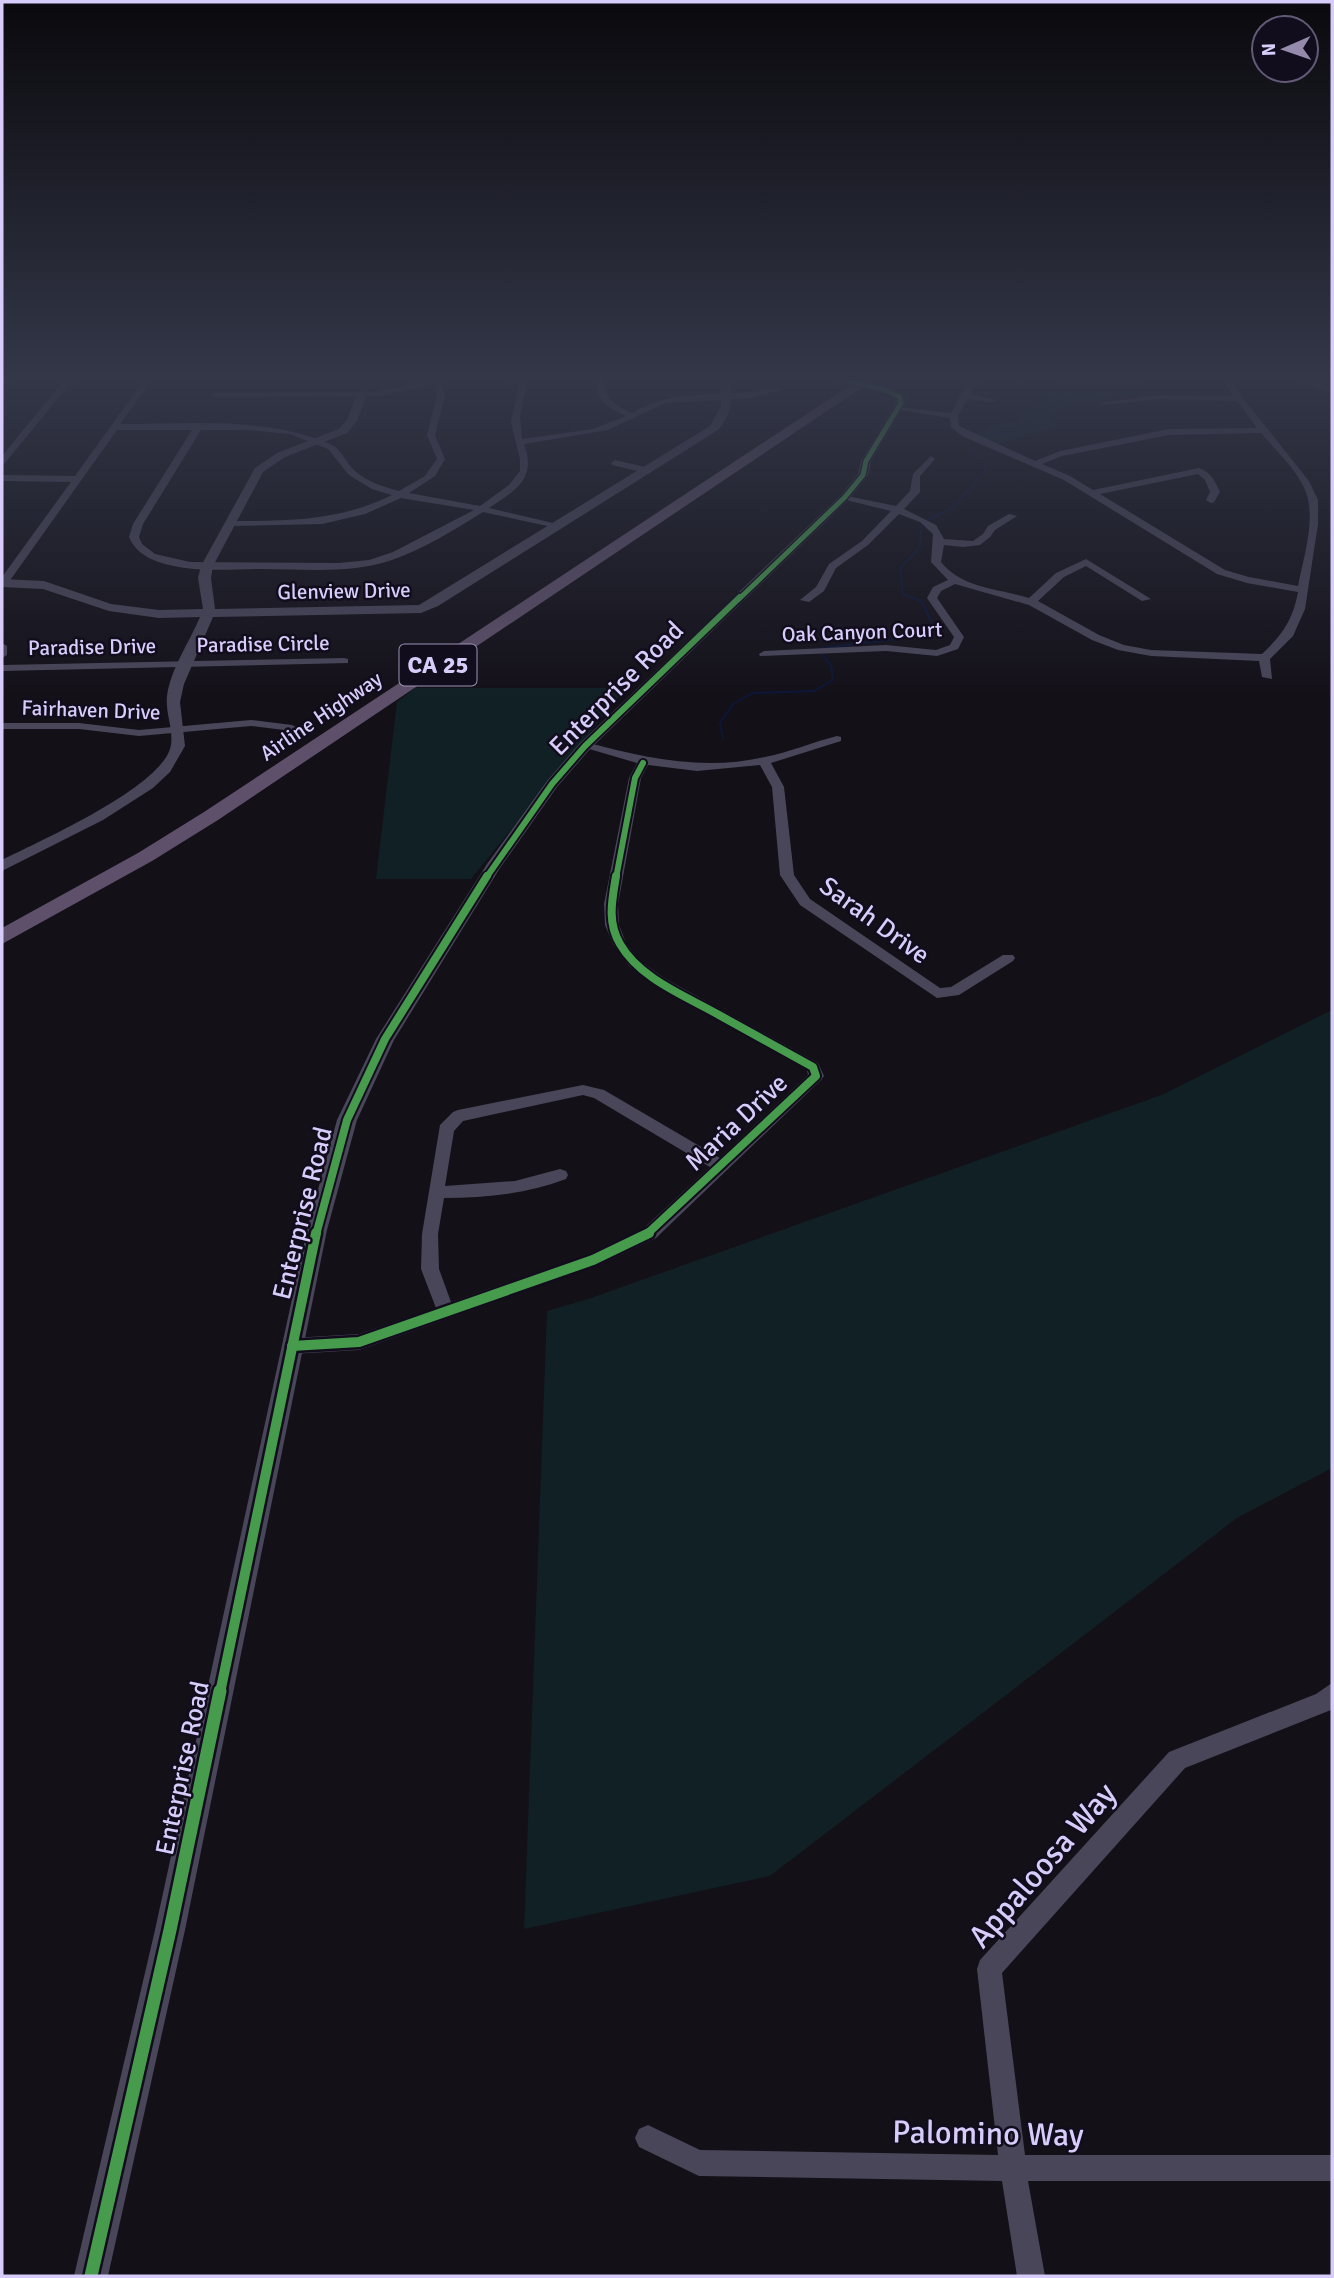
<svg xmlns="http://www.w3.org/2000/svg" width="1334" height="2278" font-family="Signika,sans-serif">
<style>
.green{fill:#102024}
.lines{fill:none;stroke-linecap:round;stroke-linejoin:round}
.stream-far1{stroke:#0d1533;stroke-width:2}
.stream{stroke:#0d1533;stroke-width:2.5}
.minor{fill:#494659;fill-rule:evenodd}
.tertiary{fill:#494659;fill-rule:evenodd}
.primary{fill:#5e506a;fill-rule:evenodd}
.cycleway-far4-casing{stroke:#120d1c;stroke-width:8}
.cycleway-far3-casing{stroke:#120d1c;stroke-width:10}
.cycleway-far2-casing{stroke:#120d1c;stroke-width:12}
.cycleway-far1-casing{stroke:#120d1c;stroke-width:15}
.cycleway-casing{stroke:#120d1c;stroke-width:18}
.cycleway-far4{stroke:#469c4c;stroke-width:5}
.cycleway-far3{stroke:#469c4c;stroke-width:6}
.cycleway-far2{stroke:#469c4c;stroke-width:8}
.cycleway-far1{stroke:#469c4c;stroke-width:10}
.cycleway{stroke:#469c4c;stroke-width:13}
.labels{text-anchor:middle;stroke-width:5;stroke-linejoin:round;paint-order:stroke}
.far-street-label{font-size:21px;fill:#d8ccfb;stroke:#120d1c}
.shield{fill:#120d1c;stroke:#9d93b8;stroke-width:2}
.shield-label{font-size:24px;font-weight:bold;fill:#d8ccfb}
.street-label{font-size:26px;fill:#d8ccfb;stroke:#120d1c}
.near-street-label{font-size:32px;fill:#d8ccfb;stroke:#120d1c}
</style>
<rect width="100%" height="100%" fill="#131018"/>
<!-- green -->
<g class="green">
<path d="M1057 380H1143L1152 394C1121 397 1074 397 1048 418L1059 425 996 445 974 434 998 424 1019 421C1024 407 1038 404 1052 400L1033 394 1028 388 1029 385 1055 387Z"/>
<path d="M415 688H626L471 879H376L397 702Z"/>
<path d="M1332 1010V1468L1237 1518 770 1876 524 1929 547 1311 591 1298 1164 1094Z"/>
</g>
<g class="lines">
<!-- stream-far1 -->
<g class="stream-far1">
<path d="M1068 384 1071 387"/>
<path d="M990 436 1026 425 1042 412 1072 397"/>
<path d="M915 599 903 594 900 568 920 548 921 527 929 519 953 508 985 471V465L971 447"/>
</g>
<!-- stream -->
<path class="stream" d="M723 738 720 723 733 704 753 693 814 691 833 680 831 665 817 649 925 635 933 625 922 602 911 597"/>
<!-- minor -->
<g class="minor">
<path d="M2 380H9L2 386Z"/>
<path d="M64 380H73L5 463 2 464V456Z"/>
<path d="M144 380H152L120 424C190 424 264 416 330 444 341 448 346 463 355 471 367 482 384 487 399 491L425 476 437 459 427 435 437 396 435 384 377 396 215 397 211 395 215 393 377 392 430 380H447L442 383 445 396 435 435 445 459 435 476 409 493 480 506 509 485 520 471V459L511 422 520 380H528L520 416 522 439 593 429 626 416C609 408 596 402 596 380H604C604 400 616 405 632 413 676 386 730 399 778 388L782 390 750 398 665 403 608 430 524 444C537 479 516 490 489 508L557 524V528L483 512C454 530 422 550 389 561 348 574 304 569 262 569 226 569 185 574 151 559 141 554 133 547 129 537L133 524 192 430H117L6 586 2 587V577L71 482 2 481V475L75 476ZM201 430H249L290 434 328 449 349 475 372 489 392 495C340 521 288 521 231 521L226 524 228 526 322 524 365 514 401 498 474 510 393 552 369 560 339 563 190 562 155 554 142 544 139 537 143 524Z"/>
<path d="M969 380H977L970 394 996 400 992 402 967 399 958 416 959 426 1035 461 1060 451 1169 429 1257 428 1237 401 1158 399 1103 405 1099 403 1158 395 1233 396 1224 380H1232L1243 398 1309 481 1318 500V524L1305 609 1293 636 1270 659 1272 679 1262 677 1259 661 1151 656 1118 650 1092 640 1029 605 955 584 941 591 937 598 964 637 958 649 937 656 886 651 760 656 759 654 764 651 886 645 936 650 950 645 954 637 927 598 933 587 948 580 931 562 933 534 920 522 899 514 868 545 836 568 824 591 809 602 800 600 816 587 829 564 862 541 891 511 842 499V495L896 506 910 491 913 474 931 456 935 459 920 476V492L904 509 936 525 944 539 973 541 983 534 988 526 1009 514 1017 516 995 530 990 537 980 545 963 547 944 545 941 562C963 589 997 588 1029 598L1056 573 1086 559 1151 599 1142 601 1086 566 1064 577 1038 601 1099 635 1124 645 1151 650 1262 654C1282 635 1293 620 1298 592L1247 583 1217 574 1064 480 962 436 951 427 950 418 894 409 898 407 951 413ZM1261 433C1277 452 1303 475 1308 499 1314 526 1303 560 1298 586L1249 577 1225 570 1100 494 1198 474 1205 480 1210 492 1206 500 1211 503 1214 502 1220 492C1215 481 1211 472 1199 468L1093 490 1070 476 1042 464 1062 456 1169 435Z"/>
<path d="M1296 380H1309L1332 388V393Z"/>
<path d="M615 460 649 468 650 470 646 473 612 465 611 463Z"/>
<path d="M2 643 7 646V655L2 658Z"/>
<path d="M344 658 348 659V663L2 671V665Z"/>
<path d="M251 720 292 725 298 728 292 731 251 726 139 736 79 729H2V723H79L139 730Z"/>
<path d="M837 736 841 737V741L771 763 784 787 794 875 810 899 940 988 951 987 1003 955H1013L1015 958 1013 961 959 995 937 998 800 905 780 875 772 787 760 765 697 771 648 765 641 778 618 904 619 925 626 943 639 960 664 978 818 1063 824 1076 821 1080 656 1238 599 1265 359 1350 292 1354 286 1351 283 1346 286 1341 292 1338 359 1334 436 1308 421 1269 422 1234 440 1125 453 1112 458 1110 583 1085 604 1090 720 1158 808 1075 807 1070 654 984 629 966 613 944 605 925 604 904 629 778 637 763 579 746 585 742C645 758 703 771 765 757 790 752 813 742 837 736ZM583 1095 594 1098 710 1167 644 1228 587 1255 451 1302 439 1269 438 1234 444 1198C486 1198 526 1194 566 1179L568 1175 566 1171 560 1169 515 1181 445 1186 454 1131 463 1121Z"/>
<path d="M1332 1683 1331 1710 1185 1768 1002 1973 1025 2155H1332V2181H1028L1045 2276H1017L1002 2181 699 2176 639 2147 635 2138 639 2129 648 2125 700 2150 998 2155 977 1969 980 1960 1169 1752 1316 1694Z"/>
</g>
<!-- tertiary -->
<g class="tertiary">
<path d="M720 380H730C733 400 731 415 718 430L438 606 421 613 213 617 184 684 180 702 185 746 170 772 153 788 103 820 2 871V860C40 841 157 789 170 749 175 732 165 714 167 696 171 668 189 643 200 617L159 618 109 611 43 589 2 587V579L44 581 111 604 159 610 203 609 198 578 201 566 255 468 277 453 339 429 347 420 357 394 362 391 367 394 357 421 347 433 285 457 263 472 213 566 211 578 215 609 419 605 710 426 721 406Z"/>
<path d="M837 380C860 380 887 383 905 397L906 403 871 461 868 475 849 499 590 749 557 787 500 868 394 1040 357 1120 327 1230 185 1930 108 2276H74L155 1930 307 1230 337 1120 376 1039 487 864 547 781 580 743 841 495 858 474 861 461 896 403 895 399 880 391Z"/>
</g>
<!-- primary -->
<path class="primary" d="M858 380H873L218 820 152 861 2 944V928L138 853 204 812Z"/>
<defs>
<path id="cycleway-far4" d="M739 599 845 497 863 475 866 461 901 403 900 397 883 389 842 380"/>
<g id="cycleway-far3">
<path d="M486 878 552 784 585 746 740 597"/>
<path d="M616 878 635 778 643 763"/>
</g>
<g id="cycleway-far2">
<path d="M616 876C612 900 607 922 620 944 640 979 686 996 719 1015 750 1032 782 1050 813 1067L816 1076 646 1235"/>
<path d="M316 1235 347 1120 385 1039 487 876"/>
</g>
<g id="cycleway-far1">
<path d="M292 1346 359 1342 593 1260 649 1233"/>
<path d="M220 1693 316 1233"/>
</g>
<path id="cycleway" d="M91 2276 170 1930 220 1691"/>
</defs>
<!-- cycleway-far4 casing -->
<use href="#cycleway-far4" class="cycleway-far4-casing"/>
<!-- cycleway-far3 casing -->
<use href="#cycleway-far3" class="cycleway-far3-casing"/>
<!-- cycleway-far2 casing -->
<use href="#cycleway-far2" class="cycleway-far2-casing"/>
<!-- cycleway-far1 casing -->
<use href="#cycleway-far1" class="cycleway-far1-casing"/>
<!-- cycleway casing -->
<use href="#cycleway" class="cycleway-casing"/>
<!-- cycleway-far4 -->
<use href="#cycleway-far4" class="cycleway-far4"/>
<!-- cycleway-far3 -->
<use href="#cycleway-far3" class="cycleway-far3"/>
<!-- cycleway-far2 -->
<use href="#cycleway-far2" class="cycleway-far2"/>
<!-- cycleway-far1 -->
<use href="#cycleway-far1" class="cycleway-far1"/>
<!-- cycleway -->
<use href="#cycleway" class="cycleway"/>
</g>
<!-- sky -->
<linearGradient id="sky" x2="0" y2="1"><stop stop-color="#0a090d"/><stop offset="0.54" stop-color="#333748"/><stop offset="1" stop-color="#333748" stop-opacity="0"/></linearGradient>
<rect width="1334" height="699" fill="url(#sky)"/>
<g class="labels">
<!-- far-street labels -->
<g class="far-street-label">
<text transform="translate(344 591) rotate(-1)" y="7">Glenview Drive</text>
<text transform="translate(862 632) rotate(-2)" y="7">Oak Canyon Court</text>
<text transform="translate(263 644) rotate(-1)" y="7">Paradise Circle</text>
<text transform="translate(92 647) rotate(-1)" y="7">Paradise Drive</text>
<text transform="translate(91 710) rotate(2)" y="7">Fairhaven Drive</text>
<text transform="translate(321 716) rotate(-34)" y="7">Airline Highway</text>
</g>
<!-- shield labels -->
<rect class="shield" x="399.5" y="644.5" width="77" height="41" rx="5"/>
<g class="shield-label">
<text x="438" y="673">CA 25</text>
</g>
<!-- street labels -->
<g class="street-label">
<text transform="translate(616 688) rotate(-45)" y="9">Enterprise Road</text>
<text transform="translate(875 920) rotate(36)" y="9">Sarah Drive</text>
<text transform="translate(736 1122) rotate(-43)" y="9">Maria Drive</text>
<text transform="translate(302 1213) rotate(-76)" y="9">Enterprise Road</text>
<text transform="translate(182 1768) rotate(-78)" y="9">Enterprise Road</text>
</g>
<!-- near-street labels -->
<g class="near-street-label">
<text transform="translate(1042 1865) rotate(-49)" y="11">Appaloosa Way</text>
<text transform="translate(988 2133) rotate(1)" y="11">Palomino Way</text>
</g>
</g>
<!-- border -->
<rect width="1334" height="2278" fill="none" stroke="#d8ccfb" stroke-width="7"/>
<!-- north arrow -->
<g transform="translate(1285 49) rotate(268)"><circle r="33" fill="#120d1c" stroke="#615975" stroke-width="2"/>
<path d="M0-5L12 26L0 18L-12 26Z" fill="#938aac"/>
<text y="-10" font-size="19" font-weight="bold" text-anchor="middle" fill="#d8ccfb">N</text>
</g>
</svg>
